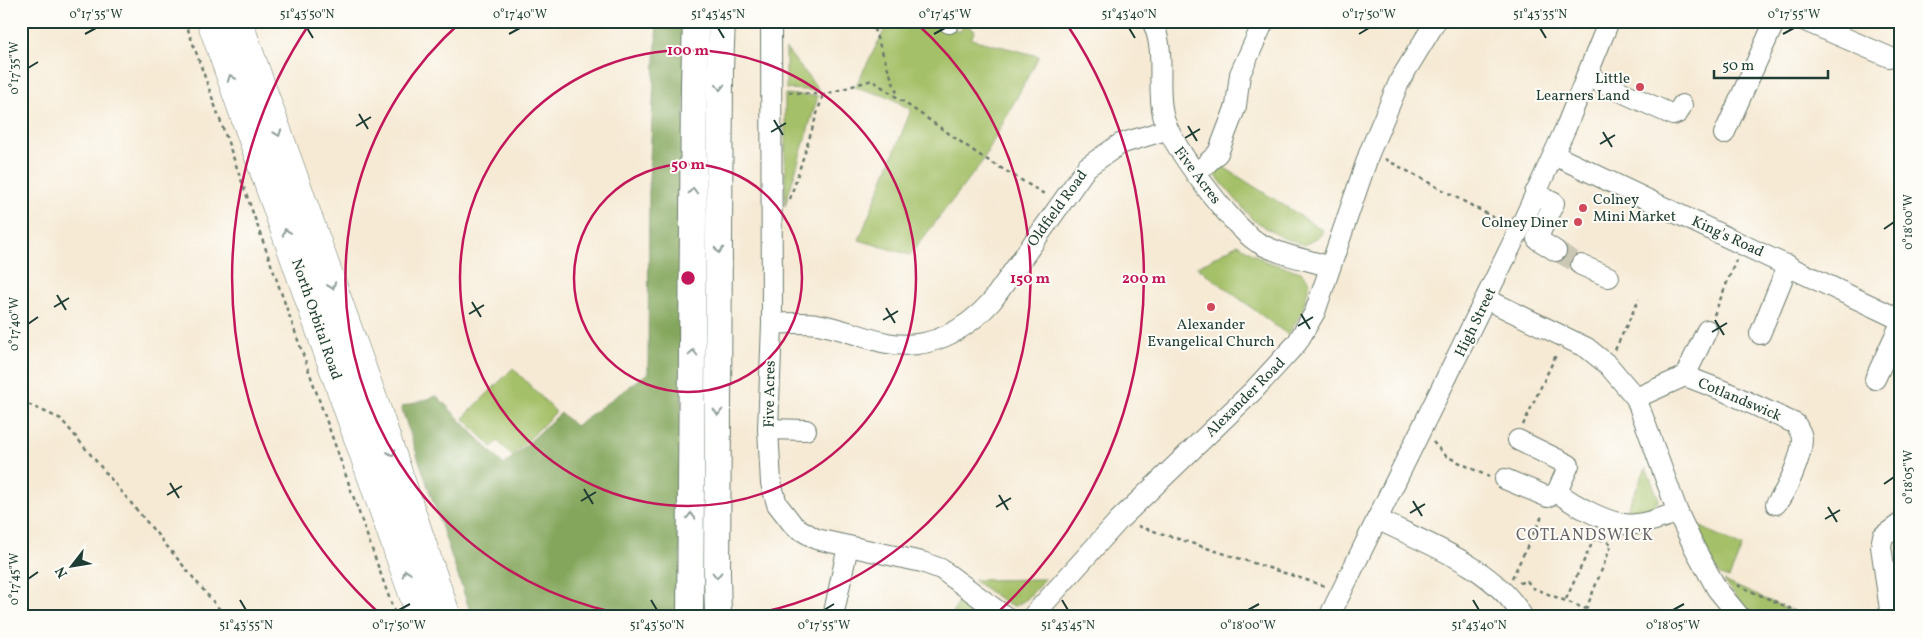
<svg xmlns="http://www.w3.org/2000/svg" width="1922" height="638" font-family="Vollkorn,serif">
<style>
.green{fill:#a4c067;stroke:#627e4e}
.forest{fill:#83a65c;stroke:#517248}
.lines{fill:none;stroke-linecap:round;stroke-linejoin:round}
.minor-tunnel{stroke:#cbc7b5;stroke-width:20;stroke-dasharray:20 10;stroke-linecap:butt}
.minor-casing{stroke:#6a7a6c;stroke-width:22}
.major-casing{stroke:#6a7a6c;stroke-width:28}
.highway-casing{stroke:#6a7a6c;stroke-width:29}
.path{stroke:#6a7a6c;stroke-width:2.5;stroke-dasharray:4 4;stroke-linecap:butt}
.minor{stroke:#fff;stroke-width:20}
.major{stroke:#fff;stroke-width:26}
.highway{stroke:#fff;stroke-width:28}
.oneway{stroke:#8f9e9a}
.ticks{fill:none;stroke:#1f3d34;stroke-width:2}
.ring{fill:none;stroke:#c2185b;stroke-width:2.5}
.poi-dot{fill:#d1495b;stroke:#fdfcf7;stroke-width:2}
.labels{text-anchor:middle;stroke-width:4;stroke-linejoin:round;paint-order:stroke}
.poi-label{font-size:15px;fill:#1f3d34;stroke:#fdfcf7;text-anchor:end}
.street-label{font-size:15px;fill:#1f3d34;stroke:#fdfcf7}
.neighbourhood-label{font-size:16px;letter-spacing:1px;fill:#686467;stroke:#fdfcf7}
.centre{fill:#c2185b;stroke:#fdfcf7;stroke-width:2.5}
.ring-label{font-size:15px;text-anchor:middle;font-weight:bold;fill:#c2185b;stroke:#fdfcf7;stroke-width:4;stroke-linejoin:round;paint-order:stroke}
.neatline{fill:none;stroke:#1f3d34;stroke-width:2}
.ticks-label{font-size:12px;text-anchor:middle;fill:#1f3d34}
</style>
<rect width="100%" height="100%" fill="#fdfcf7"/>
<filter id="ink" filterUnits="userSpaceOnUse"><feTurbulence type="fractalNoise" baseFrequency=".02" numOctaves="2"/><feDisplacementMap in="SourceGraphic" scale="10" xChannelSelector="R" yChannelSelector="G"/><feConvolveMatrix kernelMatrix="1 2 1 2 8 2 1 2 1" color-interpolation-filters="sRGB"/></filter>
<filter id="wash" filterUnits="userSpaceOnUse"><feTurbulence type="fractalNoise" baseFrequency=".0096" numOctaves="4" result="noise"/><feDisplacementMap in="SourceGraphic" scale="20" xChannelSelector="R" yChannelSelector="G"/><feGaussianBlur stdDeviation="1.12" result="paint"/><feColorMatrix in="noise" values="0 0 0 0 0 0 0 0 0 0 0 0 0 0 0 0 0 1.4 0 .05"/><feComposite in="paint" operator="in"/></filter>
<g filter="url(#wash)">
<rect width="100%" height="100%" fill="#f6ead5"/>
<!-- green -->
<g class="green">
<path d="M889 21H933L960 32 964 24 975 30 971 39 1039 56 982 162 910 255 859 240 911 110 891 98 855 87Z"/>
<path d="M786 49 820 91 786 89Z"/>
<path d="M785 94 818 96 785 206Z"/>
<path d="M1217 163 1323 230 1321 235 1305 245 1281 237 1253 220 1210 169Z"/>
<path d="M1238 244 1265 261 1301 272 1310 282 1302 312 1288 335 1197 267Z"/>
<path d="M513 368 556 412 512 456 498 441 492 447 463 418Z"/>
<path d="M1646 468 1659 499C1653 512 1637 513 1624 515Z"/>
<path d="M1693 523 1742 547 1729 578 1720 575Z"/>
<path d="M1045 579 1027 599 1015 606 1009 605 973 580Z"/>
<path d="M1724 581 1792 611 1789 617H1752Z"/>
<path d="M960 599 982 617H951Z"/>
</g>
<!-- forest -->
<path class="forest" d="M657 21H685L680 617H472L401 407 437 396 504 465 561 413 575 426 648 373 649 180Z"/>
</g>
<g filter="url(#ink)">
<g class="lines">
<!-- minor-tunnel -->
<path class="minor-tunnel" d="M1556 251 1581 265"/>
<defs>
<g id="minor">
<path d="M771 21 772 324 768 429 771 483 777 504 794 526 816 539 922 562 941 569 1006 617"/>
<path d="M1152 21C1167 52 1156 83 1163 115 1169 144 1232 226 1257 242 1279 255 1306 259 1330 267"/>
<path d="M1805 21 1889 57"/>
<path d="M949 23 950 21"/>
<path d="M1586 76 1673 115 1678 113 1682 105"/>
<path d="M1724 134 1775 21"/>
<path d="M1554 155 1901 320"/>
<path d="M1196 174 1218 153 1236 106 1240 74 1264 21"/>
<path d="M1535 193 1554 203 1537 239 1556 251"/>
<path d="M1581 265 1609 277"/>
<path d="M1486 299 1587 348 1608 365 1636 398 1678 513 1695 549 1717 589 1740 617"/>
<path d="M772 324C787 323 802 322 817 324 841 328 864 338 887 343 929 351 965 331 992 301L1087 167 1120 144 1166 130"/>
<path d="M1760 334 1788 265"/>
<path d="M1685 376 1707 330"/>
<path d="M1875 379 1901 323"/>
<path d="M1636 398 1685 376 1724 391 1796 424C1798 429 1802 433 1802 439 1802 456 1787 491 1776 504"/>
<path d="M768 429 806 430"/>
<path d="M1505 479 1548 497 1557 492 1569 465 1518 440"/>
<path d="M1557 492C1574 505 1614 528 1636 524 1650 523 1665 516 1678 513"/>
<path d="M1377 519C1427 544 1493 566 1523 617"/>
<path d="M833 617 848 546"/>
<path d="M1032 617 1119 520 1254 390 1297 343 1315 312 1370 151 1400 80 1436 21"/>
<path d="M1329 617 1519 230 1566 127 1609 21"/>
<path d="M1891 617 1881 546 1883 536 1901 523"/>
</g>
<g id="major">
<path d="M690 617 694 83 696 21"/>
<path d="M718 617 717 573 720 69 722 21"/>
</g>
<g id="highway">
<path d="M211 21 421 617"/>
<path d="M238 21 376 407 447 617"/>
</g>
</defs>
<!-- minor casing -->
<use href="#minor" class="minor-casing"/>
<!-- major casing -->
<use href="#major" class="major-casing"/>
<!-- highway casing -->
<use href="#highway" class="highway-casing"/>
<!-- path -->
<g class="path">
<path d="M185 21 396 617"/>
<path d="M871 21 898 96"/>
<path d="M789 92 823 95 872 80 981 156 1046 195"/>
<path d="M1385 159 1504 223"/>
<path d="M790 199 823 95"/>
<path d="M1714 315 1736 260"/>
<path d="M1615 350 1639 299"/>
<path d="M21 401 61 419 226 617"/>
<path d="M1523 425 1557 353"/>
<path d="M1433 442 1446 456 1489 477"/>
<path d="M1138 526 1325 586"/>
<path d="M1512 578 1543 514"/>
<path d="M1519 583 1527 581 1533 588 1586 609"/>
<path d="M1737 585 1810 617"/>
<path d="M1566 599 1595 537"/>
<path d="M1583 617 1612 544 1595 537"/>
<path d="M1791 617 1794 610"/>
</g>
<!-- minor -->
<use href="#minor" class="minor"/>
<!-- major -->
<use href="#major" class="major"/>
<!-- highway -->
<use href="#highway" class="highway"/>
</g>
<!-- one-way arrows -->
<defs><path id="oneway-chevron" d="M-2-3.5L2.5 0L-2 3.5" fill="none" stroke-width="1.6" stroke-linecap="round" stroke-linejoin="round" transform="scale(1.25)"/></defs>
<g class="oneway">
<use href="#oneway-chevron" transform="translate(231 78) rotate(-110)"/>
<use href="#oneway-chevron" transform="translate(720 87) rotate(90)"/>
<use href="#oneway-chevron" transform="translate(278 133) rotate(70)"/>
<use href="#oneway-chevron" transform="translate(693 191) rotate(-90)"/>
<use href="#oneway-chevron" transform="translate(286 232) rotate(-110)"/>
<use href="#oneway-chevron" transform="translate(719 250) rotate(90)"/>
<use href="#oneway-chevron" transform="translate(332 286) rotate(70)"/>
<use href="#oneway-chevron" transform="translate(693 353) rotate(-90)"/>
<use href="#oneway-chevron" transform="translate(718 412) rotate(90)"/>
<use href="#oneway-chevron" transform="translate(392 453) rotate(71)"/>
<use href="#oneway-chevron" transform="translate(691 516) rotate(-89)"/>
<use href="#oneway-chevron" transform="translate(406 573) rotate(-109)"/>
<use href="#oneway-chevron" transform="translate(717 575) rotate(89)"/>
</g>
</g>
<!-- ticks -->
<path class="ticks" d="M307 28 313 38M718 28 724 38M1129 28 1135 38M1540 28 1546 38M85 34 96 28M509 34 520 28M934 34 945 28M1359 34 1369 28M1783 34 1794 28M28 68 38 62M359 114 368 129M774 120 783 135M356 126 371 117M1188 126 1197 141M771 132 786 123M1603 132 1612 147M1185 138 1200 129M1600 144 1615 135M1884 229 1894 222M57 295 66 310M472 302 481 317M54 307 69 298M886 308 895 323M469 314 484 305M1301 314 1310 329M883 320 898 311M1715 320 1724 335M28 324 38 317M1298 326 1313 317M1712 332 1727 323M170 483 179 498M1884 484 1894 477M584 489 593 504M167 495 182 486M999 495 1008 510M581 501 596 492M1413 501 1422 516M996 507 1011 498M1828 507 1837 522M1410 513 1425 504M1825 519 1840 510M28 579 38 572M240 600 246 610M651 600 657 610M1062 600 1068 610M1473 600 1479 610M399 610 410 604M824 610 834 604M1248 610 1259 604M1673 610 1684 604"/>
<!-- distance rings -->
<g class="ring">
<circle cx="688" cy="278" r="114"/>
<circle cx="688" cy="278" r="228"/>
<path d="M640 617A342 342 0 0 1 461 22M915 22A342 342 0 0 1 736 617"/>
<path d="M380 614A456 456 0 0 1 310 23M1066 23A456 456 0 0 1 996 614"/>
</g>
<!-- markers -->
<g class="poi-dot">
<circle cx="1640" cy="87" r="5"/>
<circle cx="1583" cy="208" r="5"/>
<circle cx="1578" cy="222" r="5"/>
<circle cx="1211" cy="307" r="5"/>
</g>
<g class="labels">
<!-- poi labels -->
<g class="poi-label">
<text x="1630" y="83">Little<tspan x="1630" dy="17">Learners Land</tspan></text>
<text x="1593" y="204" text-anchor="start">Colney<tspan x="1593" dy="17">Mini Market</tspan></text>
<text x="1568" y="227">Colney Diner</text>
<text x="1211" y="329" text-anchor="middle">Alexander<tspan x="1211" dy="17">Evangelical Church</tspan></text>
</g>
<!-- street labels -->
<g class="street-label">
<text transform="translate(1198 175) rotate(53)" y="5">Five Acres</text>
<text transform="translate(1057 208) rotate(-54)" y="5">Oldfield Road</text>
<text transform="translate(1728 236) rotate(25)" y="5">King's Road</text>
<text transform="translate(317 319) rotate(71)" y="5">North Orbital Road</text>
<text transform="translate(1475 322) rotate(-64)" y="5">High Street</text>
<text transform="translate(769 394) rotate(-89)" y="5">Five Acres</text>
<text transform="translate(1245 397) rotate(-45)" y="5">Alexander Road</text>
<text transform="translate(1740 399) rotate(23)" y="5">Cotlandswick</text>
</g>
<!-- neighbourhood labels -->
<g class="neighbourhood-label">
<text x="1585" y="540">COTLANDSWICK</text>
</g>
</g>
<circle cx="688" cy="278" r="8" class="centre"/>
<g class="ring-label">
<text x="688" y="55">100 m</text>
<text x="688" y="169">50 m</text>
<text x="1030" y="283">150 m</text>
<text x="1144" y="283">200 m</text>
</g>
<!-- margin -->
<rect width="1922" height="638" fill="none" stroke="#fdfcf7" stroke-width="55"/>
<!-- north arrow -->
<g transform="translate(72 566) rotate(239)" stroke="#fdfcf7" stroke-width="4" paint-order="stroke">
<path d="M0-4L9 19L0 12L-9 19Z" fill="#1f3d34"/>
<text y="-8" font-size="14" font-weight="bold" text-anchor="middle" fill="#1f3d34">N</text>
</g>
<!-- scale -->
<path d="M1714 70v8h114v-8" fill="none" stroke="#1f3d34" stroke-width="2.5"/>
<text x="1722" y="70" font-size="15" fill="#1f3d34" stroke="#fdfcf7" stroke-width="4" paint-order="stroke">50 m</text>
<rect x="28" y="28" width="1866" height="582" class="neatline"/>
<g class="ticks-label">
<text x="96" y="18">0°17'35"W</text>
<text x="307" y="18">51°43'50"N</text>
<text x="520" y="18">0°17'40"W</text>
<text x="718" y="18">51°43'45"N</text>
<text x="945" y="18">0°17'45"W</text>
<text x="1129" y="18">51°43'40"N</text>
<text x="1369" y="18">0°17'50"W</text>
<text x="1540" y="18">51°43'35"N</text>
<text x="1794" y="18">0°17'55"W</text>
<text transform="translate(14 68) rotate(-90)" y="4">0°17'35"W</text>
<text transform="translate(1908 222) rotate(-90)" y="4">0°18'00"W</text>
<text transform="translate(14 324) rotate(-90)" y="4">0°17'40"W</text>
<text transform="translate(1908 477) rotate(-90)" y="4">0°18'05"W</text>
<text transform="translate(14 579) rotate(-90)" y="4">0°17'45"W</text>
<text x="246" y="629">51°43'55"N</text>
<text x="399" y="629">0°17'50"W</text>
<text x="657" y="629">51°43'50"N</text>
<text x="824" y="629">0°17'55"W</text>
<text x="1068" y="629">51°43'45"N</text>
<text x="1248" y="629">0°18'00"W</text>
<text x="1479" y="629">51°43'40"N</text>
<text x="1673" y="629">0°18'05"W</text>
</g>
</svg>
